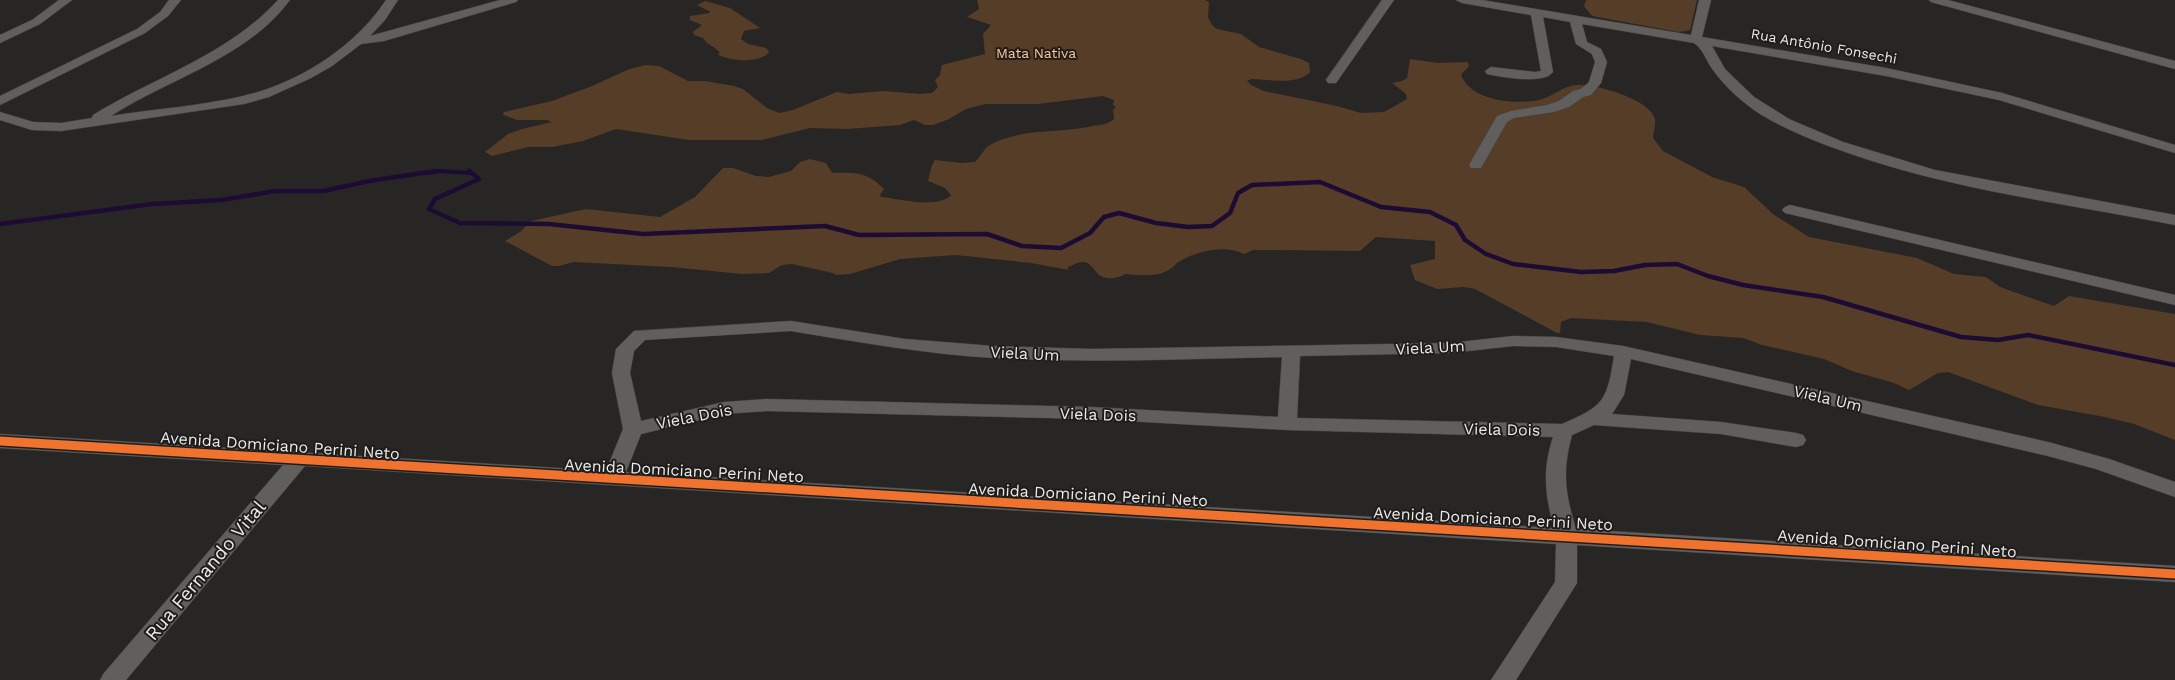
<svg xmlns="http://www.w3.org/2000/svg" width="2175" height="680" font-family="'Work Sans',sans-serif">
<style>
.green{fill:#553d28}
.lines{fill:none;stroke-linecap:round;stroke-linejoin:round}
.stream-far1{stroke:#1c0c34;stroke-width:4}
.stream{stroke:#1c0c34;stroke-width:4.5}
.minor-casing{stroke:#454343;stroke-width:1}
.minor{fill:#615f5e;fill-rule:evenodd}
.cycleway-casing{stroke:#1f1d1b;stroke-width:12}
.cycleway{stroke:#ef722f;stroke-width:9}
.labels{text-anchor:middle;stroke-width:4;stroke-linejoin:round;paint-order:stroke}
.far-street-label{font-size:14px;fill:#eceae9;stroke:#1f1d1b}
.far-park-label{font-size:14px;fill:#fec596;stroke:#1f1d1b}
.street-label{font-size:16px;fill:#eceae9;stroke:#1f1d1b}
.near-street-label{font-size:19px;fill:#eceae9;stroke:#1f1d1b}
</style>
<rect width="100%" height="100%" fill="#282625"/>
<!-- green -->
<g class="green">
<path d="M977 0H1205L1209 2 1208 17 1212 25 1217 29 1241 34 1259 47 1301 59 1309 63 1310 72C1297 86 1269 79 1251 79L1247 81 1251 85 1264 91 1337 106 1361 113 1384 112 1407 99 1406 94 1392 83 1402 81 1407 78 1410 59 1438 63 1468 62 1469 66 1461 75C1471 101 1515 105 1539 100 1553 97 1563 85 1578 85 1596 84 1650 99 1655 119 1656 125 1653 133 1653 138L1663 151 1712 177 1744 187 1773 214 1809 237 1917 258 1954 274 1986 277 2000 287 2054 306 2069 296 2175 314V440L2134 424 2105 417 2038 405 1948 372 1938 373 1909 390 1894 383 1852 371 1824 359 1762 345 1743 338 1700 335 1647 322 1571 318 1561 322 1560 333H1557L1475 289 1464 287 1437 289 1415 280 1410 265 1435 259V241L1376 237 1360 251 1279 250H1253L1244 254C1226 244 1197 251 1180 261 1175 264 1172 269 1167 271 1156 277 1136 275 1125 274 1121 277 1118 277 1113 278 1093 280 1095 261 1082 262 1078 262 1071 266 1067 268L1069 270 1031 263 956 255 900 259 850 274 836 275 833 273 792 264 782 265 769 273 742 274 671 267 574 262 559 266H552L505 241 520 232 531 221 586 209 660 217 695 197 723 168H733L756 176 769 177 791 171 800 162 810 159 826 163 832 173C855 172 868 172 884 189L880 195 881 197C900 199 938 209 951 195L945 188 928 181 932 165 935 160 962 163 975 162C979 158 983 151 987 147 1018 127 1059 134 1093 126 1100 125 1109 124 1114 119L1113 110 1116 107 1113 105 1114 100 1103 96 1038 104H985L966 109 949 119 933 125H925L914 120 900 125 847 129 810 128 762 140H689L616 129 583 141 552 147H528L492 156 485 152 508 134 522 129 552 122 547 120H517L503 115 504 112 552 101 592 86 627 70 645 65 659 66 688 81H705L734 86 743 89 767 108 779 113 793 110 837 92 849 94 883 91 920 94 932 93 938 87 935 80 940 75 942 65 985 54 983 34 991 25 967 17 979 9Z"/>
<path d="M1586 0H1697L1690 30 1679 32 1597 17 1591 15 1584 6Z"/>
<path d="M705 1 730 8 760 28 744 31 741 39 748 44 766 48 769 52C760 64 728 61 717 54L720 53C715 46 708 46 703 38L694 35 693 32 702 25 690 20V16L710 13 709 11 697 5Z"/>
</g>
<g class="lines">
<!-- stream-far1 -->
<path class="stream-far1" d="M427 173 438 171 471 173"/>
<!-- stream -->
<g class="stream">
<path d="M469 171 479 179 435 199 429 209 460 223 549 224 643 234 825 226 859 235 987 234 1022 246 1061 248 1090 233 1104 217 1119 213 1156 223 1188 227 1212 226 1230 213 1238 193 1252 185 1320 182 1381 207 1430 212 1456 225 1465 240 1486 254 1513 264 1581 272 1614 271 1645 265 1677 264 1708 276 1743 285 1823 297 1961 337 1998 340 2028 335 2175 365"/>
<path d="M0 224 152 204 222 200 275 191H324L369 181 436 171"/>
</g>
<defs>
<g id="minor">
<path d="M59 0H72L40 24 0 43V35L32 20Z"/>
<path d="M169 0H181L168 16 145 33 0 105V96L137 29 160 12Z"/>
<path d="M278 0H290C247 58 170 78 111 116 154 109 201 106 243 96 299 83 355 47 386 0H398L385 20 370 36 500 0H518L516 2 384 41 361 44 332 66 311 78 269 97 244 104 61 131 32 130 0 120V112L33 122 61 123 92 118 93 115C155 77 228 55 278 0Z"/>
<path d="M1382 0H1394L1336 83H1328L1326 80Z"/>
<path d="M1456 0H1482L1691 35 1699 0H1711L1702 37 1886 68 2002 93 2175 145V153L1999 100 1886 76 1712 46 1725 69 1754 97 1789 119 1843 142 1935 170 2175 215V225C2069 204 1960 191 1857 156 1824 145 1790 132 1760 114 1742 102 1726 88 1713 70 1706 61 1704 50 1694 43L1582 24 1587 42 1601 49 1607 62 1601 83 1591 95 1583 97 1569 107 1554 112 1514 118 1507 122 1481 168H1471L1469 165 1497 116 1511 111 1547 105 1559 101 1573 91 1581 89 1589 82 1595 62 1592 54 1576 44 1570 22 1543 17 1553 72C1544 85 1501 77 1487 74L1485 71 1491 67 1535 72 1541 71 1531 15 1462 3Z"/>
<path d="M1929 0H1948L2175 61V69L1931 2Z"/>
<path d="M1790 205 2175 295V305L1785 213 1782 210 1785 207Z"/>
<path d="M791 321 905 339 993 346 1092 349 1450 343 1513 336 1556 337 1623 346 2048 442 2109 459 2175 482V497L2096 469 2048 456 1631 359 1624 395 1612 414 1721 422 1796 433 1803 435 1806 440 1803 445 1796 447 1721 434 1594 425 1572 435C1562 472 1565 493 1576 529L2175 566V582L1577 545V583L1516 680H1491L1555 582 1556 544 305 466 126 680H100L104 673 283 465 0 448V434L606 471 623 429 612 373 616 349 634 331ZM791 331C858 342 926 354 994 358 1090 363 1186 359 1282 357L1278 417 1091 407 767 399 724 402 641 421 630 373 634 351 645 340ZM1513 346 1556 347 1614 356C1607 401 1604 406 1562 424L1297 418 1300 356 1450 353ZM767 411 1091 419 1287 430 1553 437C1542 471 1545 495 1554 528L626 472 641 434 724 414Z"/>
</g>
</defs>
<!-- minor casing -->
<use href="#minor" class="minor-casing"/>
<!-- minor -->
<use href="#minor" class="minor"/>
<defs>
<path id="cycleway" d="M0 441 2175 574"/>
</defs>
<!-- cycleway casing -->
<use href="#cycleway" class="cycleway-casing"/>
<!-- cycleway -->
<use href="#cycleway" class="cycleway"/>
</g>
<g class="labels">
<!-- far-street labels -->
<g class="far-street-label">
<text transform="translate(1824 46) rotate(10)" y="5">Rua Antônio Fonsechi</text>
</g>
<!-- far-park labels -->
<g class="far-park-label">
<text x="1036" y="58">Mata Nativa</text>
</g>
<!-- street labels -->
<g class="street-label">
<text transform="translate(1430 347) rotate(-3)" y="6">Viela Um</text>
<text transform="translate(1025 353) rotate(3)" y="6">Viela Um</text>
<text transform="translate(1828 398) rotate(13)" y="6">Viela Um</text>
<text transform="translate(1098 414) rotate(2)" y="6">Viela Dois</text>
<text transform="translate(694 416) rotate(-11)" y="6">Viela Dois</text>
<text transform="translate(1502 429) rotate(1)" y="6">Viela Dois</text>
<text transform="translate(280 445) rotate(4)" y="6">Avenida Domiciano Perini Neto</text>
<text transform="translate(684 470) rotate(3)" y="6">Avenida Domiciano Perini Neto</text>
<text transform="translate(1088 494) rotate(3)" y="6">Avenida Domiciano Perini Neto</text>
<text transform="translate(1493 518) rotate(3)" y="6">Avenida Domiciano Perini Neto</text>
<text transform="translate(1897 543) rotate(4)" y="6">Avenida Domiciano Perini Neto</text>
</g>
<!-- near-street labels -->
<g class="near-street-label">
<text transform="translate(205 570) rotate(-50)" y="7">Rua Fernando Vital</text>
</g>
</g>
</svg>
